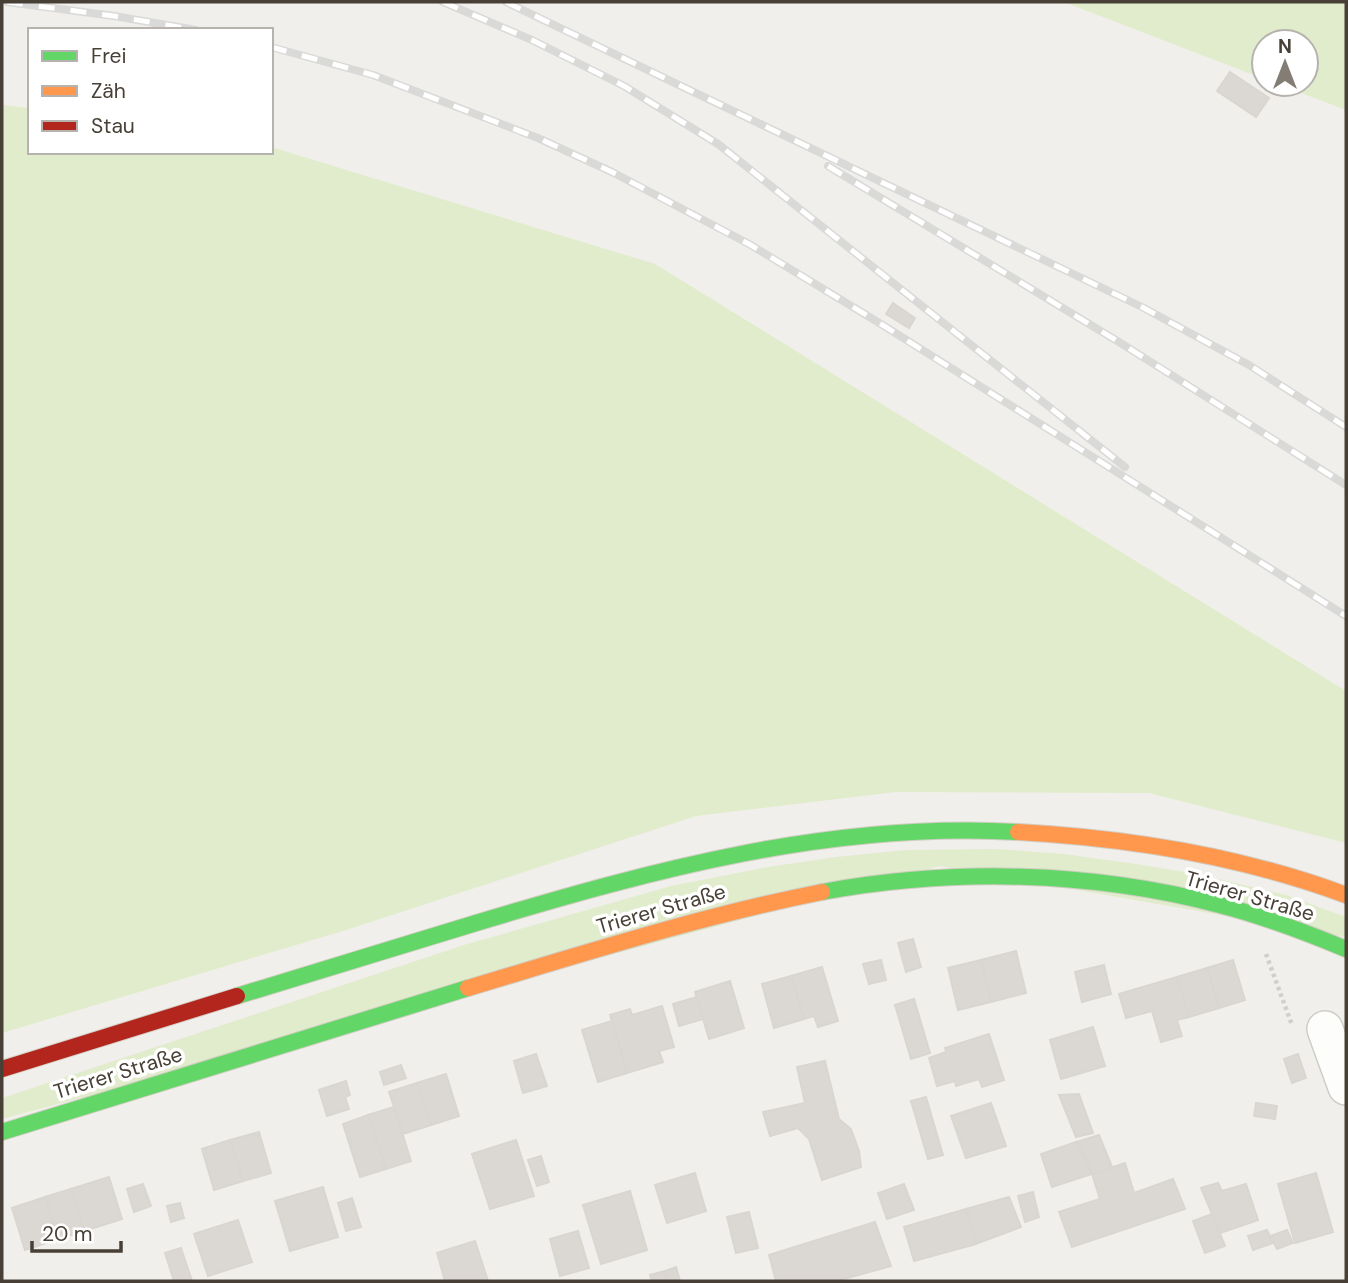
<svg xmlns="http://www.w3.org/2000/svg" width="1348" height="1283" font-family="'DM Sans',sans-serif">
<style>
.green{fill:#e0eccb}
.building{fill:#dbd8d3;stroke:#d9d6d1;stroke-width:2}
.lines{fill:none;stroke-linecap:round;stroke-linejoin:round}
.street-casing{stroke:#cfcdc8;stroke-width:38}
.fast-casing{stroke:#d2cdc3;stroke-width:18}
.slow-casing{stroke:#d2cdc3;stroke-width:18}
.jam-casing{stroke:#d2cdc3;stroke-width:18}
.path{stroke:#d2cecb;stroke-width:4.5;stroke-dasharray:3.5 3.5;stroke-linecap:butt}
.street{stroke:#fdfdfc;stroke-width:35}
.fast{stroke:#63d668;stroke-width:16}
.slow{stroke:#ff974d;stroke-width:16}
.jam{stroke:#b3261e;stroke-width:16}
.rail-casing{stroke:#d9d9d8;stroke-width:8}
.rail{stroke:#fff;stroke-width:5;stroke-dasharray:16;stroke-linecap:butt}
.labels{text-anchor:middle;stroke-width:7;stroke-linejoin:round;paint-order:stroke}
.street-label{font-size:21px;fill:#484036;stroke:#fff}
</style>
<rect width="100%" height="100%" fill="#f1efeb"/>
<!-- green -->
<g class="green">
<path d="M1064 2H1346V110L1278 84H1306V42H1264V79Z"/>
<path d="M2 105 30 108V152H271V147L655 264 1346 691V843L1149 793 896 792 696 816 343 931 2 1033Z"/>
<path d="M996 849 1064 854 1136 864 1197 874 1286 895 1346 917V937L940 866 2 1119V1098L464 945 671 886 768 867 836 857 906 850Z"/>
</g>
<!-- building -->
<g class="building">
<path d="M1230 72 1269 98 1256 117 1217 91Z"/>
<path d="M893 303 915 318 909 328 886 314Z"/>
<path d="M913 939 921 967 906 972 898 943Z"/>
<path d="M1016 951 1026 993 991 1002 981 960Z"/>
<path d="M881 960 886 980 869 984 863 964Z"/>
<path d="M981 960 991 1002 958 1010 948 968Z"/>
<path d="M1233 960 1245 1000 1219 1008 1207 968Z"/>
<path d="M1104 965 1111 994 1082 1002 1075 972Z"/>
<path d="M822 967 838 1021 818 1027 814 1016 804 1019 791 976Z"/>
<path d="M1207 968 1219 1008 1189 1017 1177 977Z"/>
<path d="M791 976 804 1019 774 1028 762 984Z"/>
<path d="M1177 977 1189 1017 1177 1020 1182 1036 1161 1042 1152 1011 1126 1018 1119 994Z"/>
<path d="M730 981 744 1028 709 1039 695 992Z"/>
<path d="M697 997 703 1019 679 1026 673 1004Z"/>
<path d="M914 999 930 1053 911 1059 895 1005Z"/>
<path d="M662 1006 674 1047 659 1051 663 1062 627 1073 610 1015 630 1009 632 1015Z"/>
<path d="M612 1021 627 1073 598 1082 582 1030Z"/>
<path d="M1093 1027 1105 1066 1061 1079 1050 1040Z"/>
<path d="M989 1034 1004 1080 982 1087 979 1079 956 1086 955 1081 937 1086 929 1058 946 1052 945 1048Z"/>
<path d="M536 1054 547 1086 523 1093 514 1061Z"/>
<path d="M1298 1054 1306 1078 1292 1083 1284 1059Z"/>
<path d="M825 1061 839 1119 851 1129 859 1151 861 1167 822 1180 809 1139 798 1128 770 1136 763 1112 805 1103 797 1067Z"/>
<path d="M401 1065 406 1078 384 1085 380 1072Z"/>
<path d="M446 1074 459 1116 431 1125 417 1083Z"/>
<path d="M346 1081 350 1095 345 1097 349 1109 327 1116 319 1090Z"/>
<path d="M417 1083 431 1125 403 1134 389 1092Z"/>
<path d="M1079 1094 1093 1133 1076 1137 1059 1095Z"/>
<path d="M926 1097 943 1155 928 1159 911 1101Z"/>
<path d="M991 1103 1006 1146 966 1158 951 1116Z"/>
<path d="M1256 1103 1277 1106 1275 1119 1254 1116Z"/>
<path d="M394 1107 411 1161 386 1169 368 1115Z"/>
<path d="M368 1115 386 1169 360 1177 343 1124Z"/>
<path d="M259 1132 271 1173 243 1181 230 1140Z"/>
<path d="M1099 1135 1112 1167 1092 1174 1076 1142Z"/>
<path d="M230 1140 243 1181 214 1190 202 1149Z"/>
<path d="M516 1140 534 1196 490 1209 472 1154Z"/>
<path d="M1076 1142 1092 1174 1052 1187 1041 1154Z"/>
<path d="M541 1156 549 1182 537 1186 528 1160Z"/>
<path d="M1125 1163 1134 1193 1173 1179 1185 1209 1072 1247 1059 1212 1100 1199 1092 1174Z"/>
<path d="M695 1173 706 1211 667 1223 655 1185Z"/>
<path d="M1316 1173 1333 1232 1295 1243 1278 1184Z"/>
<path d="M109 1177 122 1219 84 1231 71 1189Z"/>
<path d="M1218 1183 1222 1191 1246 1184 1258 1220 1220 1233 1201 1188Z"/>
<path d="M143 1184 151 1206 134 1212 127 1189Z"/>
<path d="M904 1184 914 1210 887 1219 878 1193Z"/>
<path d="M323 1187 338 1237 290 1251 275 1201Z"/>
<path d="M71 1189 84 1231 58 1239 45 1197Z"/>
<path d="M630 1191 647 1250 601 1264 583 1205Z"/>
<path d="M1033 1192 1039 1217 1025 1222 1018 1196Z"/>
<path d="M45 1197 58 1239 25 1250 12 1208Z"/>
<path d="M1009 1197 1021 1227 976 1244 966 1209Z"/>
<path d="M352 1198 361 1227 346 1231 338 1203Z"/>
<path d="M180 1203 184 1218 171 1222 167 1206Z"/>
<path d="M966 1209 976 1244 914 1261 904 1227Z"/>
<path d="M749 1212 758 1248 736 1253 727 1217Z"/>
<path d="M1212 1214 1225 1246 1205 1253 1193 1221Z"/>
<path d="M238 1220 252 1262 208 1276 194 1234Z"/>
<path d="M875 1222 891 1266 837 1281H776L769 1255Z"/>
<path d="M1267 1230 1273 1243 1253 1250 1248 1236Z"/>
<path d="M1287 1230 1293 1243 1277 1249 1270 1236Z"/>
<path d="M578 1231 589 1268 560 1276 550 1239Z"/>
<path d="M475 1241 488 1281H445L437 1253Z"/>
<path d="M181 1248 192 1281H174L165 1253Z"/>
<path d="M676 1267 680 1281H668L665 1271Z"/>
<path d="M665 1271 668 1281H652L650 1275Z"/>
</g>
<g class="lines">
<defs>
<path id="street" d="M1325 1029 1346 1087"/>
<g id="fast">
<path d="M822 892C952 868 1091 871 1220 905 1263 916 1305 932 1346 949"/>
<path d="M237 996C317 972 396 947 476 923 652 870 832 821 1018 832"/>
<path d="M2 1132 468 988"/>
</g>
<g id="slow">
<path d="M1018 832C1129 838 1241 856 1346 895"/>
<path d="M468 988C585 953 701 916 822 892"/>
</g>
<path id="jam" d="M2 1069 237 996"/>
</defs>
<!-- street casing -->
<use href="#street" class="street-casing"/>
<!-- fast casing -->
<use href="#fast" class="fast-casing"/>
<!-- slow casing -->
<use href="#slow" class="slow-casing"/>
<!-- jam casing -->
<use href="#jam" class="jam-casing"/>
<!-- path -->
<path class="path" d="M1266 954 1292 1025"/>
<!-- street -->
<use href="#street" class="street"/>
<!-- fast -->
<use href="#fast" class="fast"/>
<!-- slow -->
<use href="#slow" class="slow"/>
<!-- jam -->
<use href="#jam" class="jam"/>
<defs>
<g id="rail">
<path d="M7 2 114 16 196 30"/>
<path d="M443 2 532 40 624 86 718 144 1125 467"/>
<path d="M506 2 1142 307 1249 365 1346 427"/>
<path d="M271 47 373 75 538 138 612 172 749 244 881 324 1346 616"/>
<path d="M828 166 1119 342 1346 485"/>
</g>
</defs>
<!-- rail casing -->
<use href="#rail" class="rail-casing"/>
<!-- rail -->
<use href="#rail" class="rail"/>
</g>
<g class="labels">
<!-- street labels -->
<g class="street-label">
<text transform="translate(1250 896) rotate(16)" y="7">Trierer Straße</text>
<text transform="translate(661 909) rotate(-16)" y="7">Trierer Straße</text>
<text transform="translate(118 1073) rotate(-17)" y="7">Trierer Straße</text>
</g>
</g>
<!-- border -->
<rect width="1348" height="1283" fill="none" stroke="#484036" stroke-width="7"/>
<!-- legend -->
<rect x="28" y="28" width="245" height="126" fill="#ffffff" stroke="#b6b3af" stroke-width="2"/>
<rect x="42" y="51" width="35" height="10" fill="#63d668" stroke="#b6b3af" stroke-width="2"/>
<text x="91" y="63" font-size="21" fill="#484036">Frei</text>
<rect x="42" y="86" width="35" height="10" fill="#ff974d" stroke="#b6b3af" stroke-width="2"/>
<text x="91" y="98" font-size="21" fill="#484036">Zäh</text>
<rect x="42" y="121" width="35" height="10" fill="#b3261e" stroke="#b6b3af" stroke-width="2"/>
<text x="91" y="133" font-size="21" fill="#484036">Stau</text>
<!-- north arrow -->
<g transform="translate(1285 63)"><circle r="33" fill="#ffffff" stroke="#b6b3af" stroke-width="2"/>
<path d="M0-5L12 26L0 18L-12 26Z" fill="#837d75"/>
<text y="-10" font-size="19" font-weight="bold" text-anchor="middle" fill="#484036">N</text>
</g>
<!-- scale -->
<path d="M32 1241v10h89v-10" fill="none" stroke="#484036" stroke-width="3.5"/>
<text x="42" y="1241" font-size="21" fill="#484036" stroke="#ffffff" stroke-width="5" paint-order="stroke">20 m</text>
</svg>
